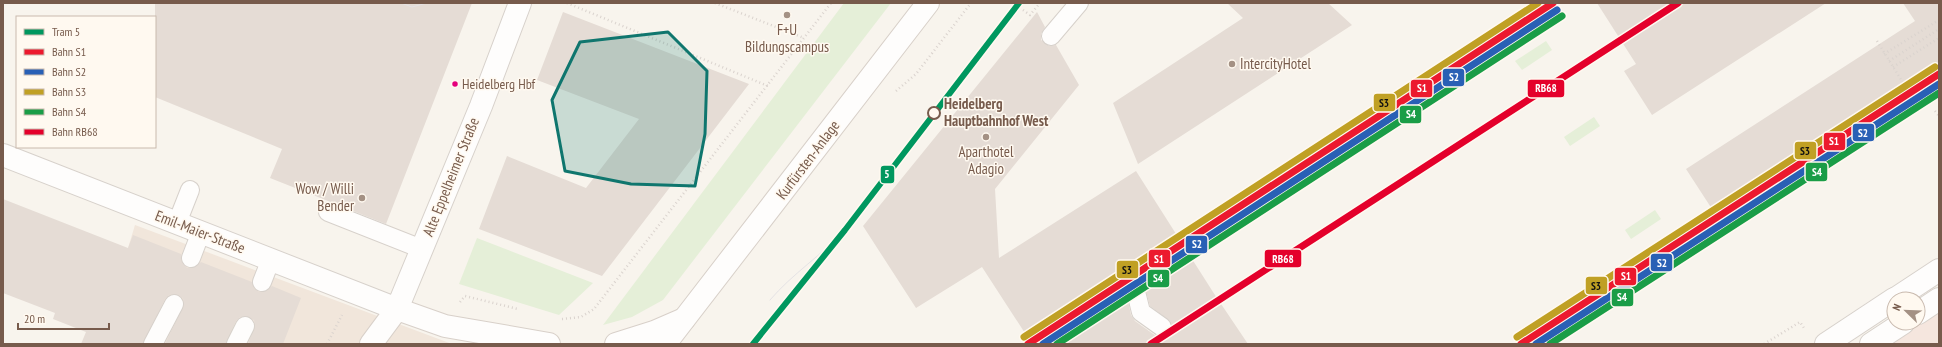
<svg xmlns="http://www.w3.org/2000/svg" width="1942" height="347" font-family="'PT Sans Narrow',sans-serif">
<style>
.residential{fill:#f1e6db}
.commercial{fill:#f5e6de}
.green{fill:#e5efd8}
.building{fill:#e5dcd5;fill-rule:evenodd}
.lines{fill:none;stroke-linecap:round;stroke-linejoin:round}
.lane-casing{stroke:#d7d1cb;stroke-width:20}
.street-casing{stroke:#d7d1cb;stroke-width:24}
.secondary-casing{stroke:#d8d0c9;stroke-width:24}
.path{stroke:#dad3ce;stroke-width:2.5;stroke-dasharray:1 3;stroke-linecap:butt}
.lane{stroke:#fefdfc;stroke-width:18}
.street{stroke:#fefdfc;stroke-width:22}
.secondary{stroke:#fefdfc;stroke-width:22}
.tram{stroke:#e5e3e5;stroke-width:1}
.rail-1-casing{stroke:#fff9f0;stroke-width:10}
.rail-2-casing{stroke:#fff9f0;stroke-width:10}
.rail-3-casing{stroke:#fff9f0;stroke-width:10}
.rail-4-casing{stroke:#fff9f0;stroke-width:10}
.rail-5-casing{stroke:#fff9f0;stroke-width:10}
.rail-1{stroke:#ec192e;stroke-width:7}
.rail-2{stroke:#2960b5;stroke-width:7}
.rail-3{stroke:#c0a024;stroke-width:7}
.rail-4{stroke:#1a9d47;stroke-width:7}
.rail-5{stroke:#e4002b;stroke-width:7}
.tram-1-casing{stroke:#fff9f0;stroke-width:9}
.tram-1{stroke:#00975f;stroke-width:6}
.marked{fill:#0f766e;fill-opacity:0.2;stroke:#0f766e;stroke-width:3;stroke-linejoin:round}
.poi-dot{fill:#a49184;stroke:#fff9f0;stroke-width:1.5}
.bus-dot{fill:#e5007d;stroke:#fff9f0;stroke-width:1.5}
.stop-dot{fill:#fff9f0;stroke:#775b4c;stroke-width:2}
.labels{text-anchor:middle;stroke-width:3;stroke-linejoin:round;paint-order:stroke}
.bus-label{font-size:14px;fill:#775b4c;stroke:#fff9f0;text-anchor:start}
.poi-label{font-size:15px;fill:#775b4c;stroke:#fff9f0}
.stop-label{font-size:15px;font-weight:bold;fill:#775b4c;stroke:#fff9f0;text-anchor:start}
.street-label{font-size:15px;fill:#775b4c;stroke:#fff9f0}
.line-badge{stroke:#fff9f0;stroke-width:1.5}
.badge-label{font-size:11px;text-anchor:middle;font-weight:bold;fill:#fff}
.pale-badge-label{font-size:11px;text-anchor:middle;font-weight:bold;fill:#111}
</style>
<rect width="100%" height="100%" fill="#f8f4ed"/>
<!-- residential -->
<path class="residential" d="M135 225 452 344H125L128 248Z"/>
<!-- commercial -->
<path class="commercial" d="M1939 310V344H1887Z"/>
<!-- green -->
<g class="green">
<path d="M844 3H891L663 300 632 317 603 325Z"/>
<path d="M1546 41 1552 50 1522 70 1515 61Z"/>
<path d="M1594 117 1600 126 1570 146 1564 137Z"/>
<path d="M1655 210 1661 219 1631 239 1625 230Z"/>
<path d="M477 238 593 283 559 315 459 284Z"/>
</g>
<!-- building -->
<g class="building">
<path d="M155 3H472L386 224 270 178 282 149 155 97Z"/>
<path d="M1227 3H1328L1352 25 1138 164 1113 103 1243 18Z"/>
<path d="M1597 3H1826L1652 115 1624 71 1636 64Z"/>
<path d="M1903 3H1939V63L1712 209 1686 169 1915 21Z"/>
<path d="M563 12 749 84 602 276 479 229 507 156 586 188 639 119 537 80Z"/>
<path d="M1037 12 1045 27 1041 34V40L1049 46 1056 45 1079 85 995 189 999 258 1136 171 1213 292 1248 344H1032L982 267 916 308 863 226ZM1132 274H1137L1142 277 1150 306 1171 322 1172 328 1167 336 1161 337 1156 336 1135 321 1131 315 1124 282 1126 277Z"/>
<path d="M3 199 128 248 133 235 181 254V260L187 268H193L201 262 252 282 254 288 259 292H264L272 286 301 298 283 344H248L255 325 254 320 245 316 240 317 236 321 226 344H165L184 304 183 298 174 294 169 295 165 299 143 344H81L86 332 53 319 55 313 3 293Z"/>
</g>
<g class="lines">
<defs>
<g id="lane">
<path d="M1051 36 1079 3"/>
<path d="M328 212 422 249"/>
<path d="M177 223 190 190"/>
<path d="M191 258 201 232"/>
<path d="M262 282 271 259"/>
<path d="M1134 284 1141 312 1162 327"/>
<path d="M153 344 174 304"/>
<path d="M236 344 245 326"/>
</g>
<g id="street">
<path d="M3 155 397 309 481 106 520 3"/>
<path d="M1895 299 1939 270"/>
<path d="M1918 313 1939 299"/>
<path d="M1826 344 1894 299"/>
<path d="M1871 344 1903 323"/>
</g>
<g id="secondary">
<path d="M371 344 397 309 445 326 549 344"/>
<path d="M616 344 654 332 684 319"/>
<path d="M665 344 928 3"/>
</g>
</defs>
<!-- lane casing -->
<use href="#lane" class="lane-casing"/>
<!-- street casing -->
<use href="#street" class="street-casing"/>
<!-- secondary casing -->
<use href="#secondary" class="secondary-casing"/>
<!-- path -->
<g class="path">
<path d="M567 3 768 86"/>
<path d="M715 3 804 38"/>
<path d="M1023 10 1030 15 1040 3"/>
<path d="M1877 41 1905 86"/>
<path d="M1884 54 1939 20"/>
<path d="M1889 61 1939 29"/>
<path d="M1893 67 1939 38"/>
<path d="M896 91 916 74 971 3"/>
<path d="M1935 111 1939 116"/>
<path d="M460 302 465 296 518 309"/>
<path d="M562 319 581 317 594 309 831 3"/>
<path d="M327 344 342 315"/>
<path d="M1764 344 1800 322 1804 328"/>
</g>
<!-- lane -->
<use href="#lane" class="lane"/>
<!-- street -->
<use href="#street" class="street"/>
<!-- secondary -->
<use href="#secondary" class="secondary"/>
<!-- tram -->
<g class="tram">
<path d="M401 3 412 7 427 3"/>
<path d="M770 300C792 274 822 255 845 230"/>
</g>
<defs>
<g id="rail-1">
<path d="M1028 344 1553 3"/>
<path d="M1521 344 1939 74"/>
</g>
<g id="rail-2">
<path d="M1043 344 1557 10"/>
<path d="M1536 344 1939 84"/>
</g>
<g id="rail-3">
<path d="M1024 337 1538 3"/>
<path d="M1517 337 1935 67"/>
</g>
<g id="rail-4">
<path d="M1057 344 1562 16"/>
<path d="M1550 344 1939 93"/>
</g>
<path id="rail-5" d="M1151 344 1678 3"/>
</defs>
<!-- rail-1 casing -->
<use href="#rail-1" class="rail-1-casing"/>
<!-- rail-2 casing -->
<use href="#rail-2" class="rail-2-casing"/>
<!-- rail-3 casing -->
<use href="#rail-3" class="rail-3-casing"/>
<!-- rail-4 casing -->
<use href="#rail-4" class="rail-4-casing"/>
<!-- rail-5 casing -->
<use href="#rail-5" class="rail-5-casing"/>
<!-- rail-1 -->
<use href="#rail-1" class="rail-1"/>
<!-- rail-2 -->
<use href="#rail-2" class="rail-2"/>
<!-- rail-3 -->
<use href="#rail-3" class="rail-3"/>
<!-- rail-4 -->
<use href="#rail-4" class="rail-4"/>
<!-- rail-5 -->
<use href="#rail-5" class="rail-5"/>
<defs>
<path id="tram-1" d="M753 344 845 230 1019 3"/>
</defs>
<!-- tram-1 casing -->
<use href="#tram-1" class="tram-1-casing"/>
<!-- tram-1 -->
<use href="#tram-1" class="tram-1"/>
</g>
<!-- marked area -->
<path class="marked" d="M668 32 707 71 705 134 695 186 631 184 565 171 552 100 580 42Z"/>
<!-- markers -->
<g class="poi-dot">
<circle cx="787" cy="15" r="4"/>
<circle cx="1232" cy="64" r="4"/>
<circle cx="986" cy="137" r="4"/>
<circle cx="362" cy="198" r="4"/>
</g>
<circle class="bus-dot" cx="455" cy="84" r="3.5"/>
<circle class="stop-dot" cx="934" cy="113" r="6"/>
<g class="labels">
<!-- bus labels -->
<g class="bus-label">
<text x="462" y="89">Heidelberg Hbf</text>
</g>
<!-- poi labels -->
<g class="poi-label">
<text x="787" y="35">F+U<tspan x="787" dy="17">Bildungscampus</tspan></text>
<text x="1240" y="69" text-anchor="start">IntercityHotel</text>
<text x="986" y="157">Aparthotel<tspan x="986" dy="17">Adagio</tspan></text>
<text x="354" y="194" text-anchor="end">Wow / Willi<tspan x="354" dy="17">Bender</tspan></text>
</g>
<!-- stop labels -->
<g class="stop-label">
<text x="944" y="109">Heidelberg<tspan x="944" dy="17">Hauptbahnhof West</tspan></text>
</g>
<!-- street labels -->
<g class="street-label">
<text transform="translate(808 160) rotate(-53)" y="5">Kurfürsten-Anlage</text>
<text transform="translate(451 177) rotate(-68)" y="5">Alte Eppelheimer Straße</text>
<text transform="translate(200 232) rotate(21)" y="5">Emil-Maier-Straße</text>
</g>
</g>
<g class="line-badge">
<rect x="1442" y="68" width="23" height="19" rx="4" fill="#2960b5"/>
<rect x="1410" y="79" width="23" height="19" rx="4" fill="#ec192e"/>
<rect x="1527" y="79" width="38" height="19" rx="4" fill="#e4002b"/>
<rect x="1373" y="93" width="23" height="19" rx="4" fill="#c0a024"/>
<rect x="1399" y="105" width="23" height="19" rx="4" fill="#1a9d47"/>
<rect x="1852" y="123" width="23" height="19" rx="4" fill="#2960b5"/>
<rect x="1823" y="132" width="23" height="19" rx="4" fill="#ec192e"/>
<rect x="1794" y="141" width="23" height="19" rx="4" fill="#c0a024"/>
<rect x="1805" y="162" width="23" height="20" rx="4" fill="#1a9d47"/>
<rect x="880" y="165" width="15" height="19" rx="4" fill="#00975f"/>
<rect x="1185" y="235" width="23" height="19" rx="4" fill="#2960b5"/>
<rect x="1148" y="249" width="23" height="19" rx="4" fill="#ec192e"/>
<rect x="1264" y="249" width="38" height="19" rx="4" fill="#e4002b"/>
<rect x="1650" y="253" width="23" height="19" rx="4" fill="#2960b5"/>
<rect x="1116" y="260" width="23" height="19" rx="4" fill="#c0a024"/>
<rect x="1614" y="267" width="23" height="19" rx="4" fill="#ec192e"/>
<rect x="1147" y="269" width="23" height="19" rx="4" fill="#1a9d47"/>
<rect x="1585" y="276" width="23" height="19" rx="4" fill="#c0a024"/>
<rect x="1611" y="288" width="23" height="19" rx="4" fill="#1a9d47"/>
</g>
<g class="badge-label">
<text x="1454" y="81">S2</text>
<text x="1422" y="92">S1</text>
<text x="1546" y="92">RB68</text>
<text x="1411" y="118">S4</text>
<text x="1863" y="137">S2</text>
<text x="1834" y="145">S1</text>
<text x="1817" y="176">S4</text>
<text x="887" y="178">5</text>
<text x="1197" y="248">S2</text>
<text x="1159" y="263">S1</text>
<text x="1283" y="263">RB68</text>
<text x="1662" y="267">S2</text>
<text x="1626" y="280">S1</text>
<text x="1158" y="282">S4</text>
<text x="1622" y="301">S4</text>
</g>
<g class="pale-badge-label">
<text x="1384" y="107">S3</text>
<text x="1805" y="155">S3</text>
<text x="1127" y="274">S3</text>
<text x="1596" y="290">S3</text>
</g>
<!-- border -->
<rect width="1942" height="347" fill="none" stroke="#775b4c" stroke-width="8"/>
<!-- legend -->
<rect x="16" y="16" width="140" height="132" fill="#fff9f0" stroke="#c9baae"/>
<rect x="24" y="29" width="20" height="6" fill="#00975f" stroke="#c9baae"/>
<text x="52" y="36" font-size="12" fill="#775b4c">Tram 5</text>
<rect x="24" y="49" width="20" height="6" fill="#ec192e" stroke="#c9baae"/>
<text x="52" y="56" font-size="12" fill="#775b4c">Bahn S1</text>
<rect x="24" y="69" width="20" height="6" fill="#2960b5" stroke="#c9baae"/>
<text x="52" y="76" font-size="12" fill="#775b4c">Bahn S2</text>
<rect x="24" y="89" width="20" height="6" fill="#c0a024" stroke="#c9baae"/>
<text x="52" y="96" font-size="12" fill="#775b4c">Bahn S3</text>
<rect x="24" y="109" width="20" height="6" fill="#1a9d47" stroke="#c9baae"/>
<text x="52" y="116" font-size="12" fill="#775b4c">Bahn S4</text>
<rect x="24" y="129" width="20" height="6" fill="#e4002b" stroke="#c9baae"/>
<text x="52" y="136" font-size="12" fill="#775b4c">Bahn RB68</text>
<!-- north arrow -->
<g transform="translate(1906 311) rotate(293)"><circle r="19" fill="#fff9f0" stroke="#c9baae"/>
<path d="M0-3L7 15L0 10L-7 15Z" fill="#a49184"/>
<text y="-6" font-size="11" font-weight="bold" text-anchor="middle" fill="#775b4c">N</text>
</g>
<!-- scale -->
<path d="M18 323v6h91v-6" fill="none" stroke="#775b4c" stroke-width="2"/>
<text x="24" y="323" font-size="12" fill="#775b4c" stroke="#fff9f0" stroke-width="3" paint-order="stroke">20 m</text>
</svg>
